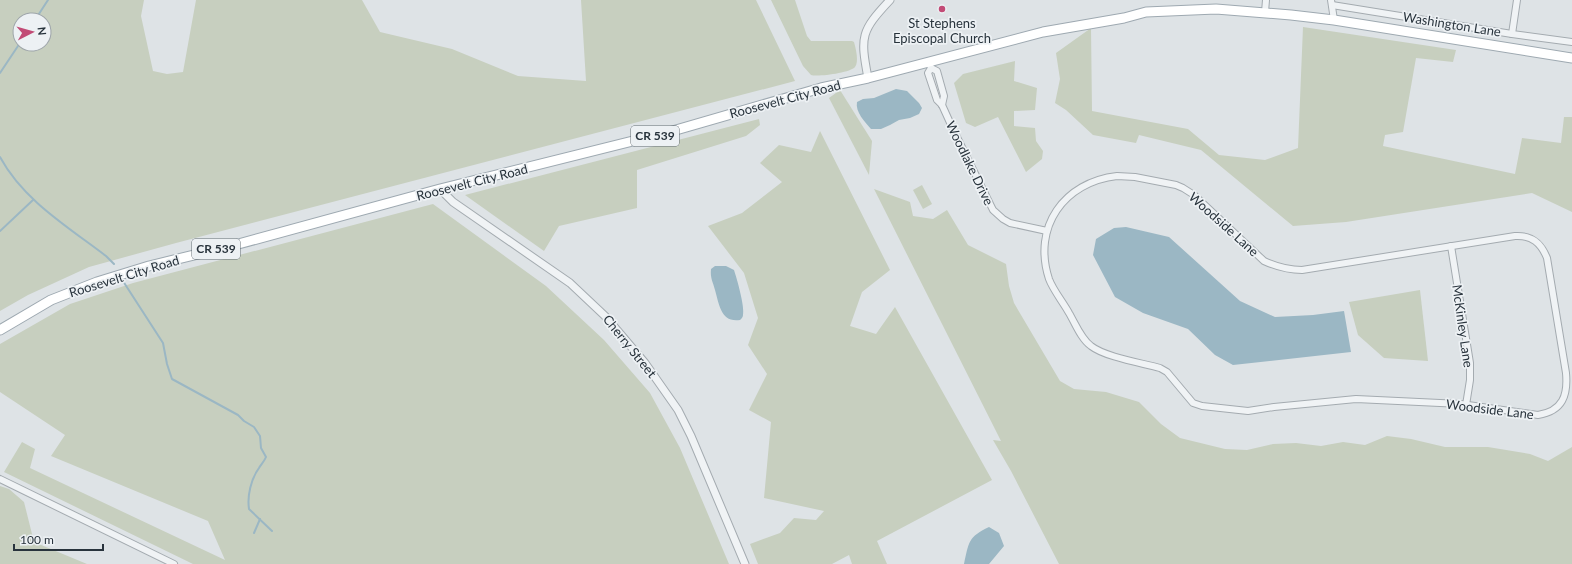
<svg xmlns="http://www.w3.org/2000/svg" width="1572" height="564" font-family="Lato,sans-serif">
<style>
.green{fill:#c7cfbf;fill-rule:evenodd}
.water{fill:#9bb7c4}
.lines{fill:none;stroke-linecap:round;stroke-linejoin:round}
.stream{stroke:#9bb7c4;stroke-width:2}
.minor-casing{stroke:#a4abb0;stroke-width:8}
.tertiary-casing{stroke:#a4abb0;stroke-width:9}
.primary-casing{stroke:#9ea9b1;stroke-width:11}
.minor{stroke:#f0f3f5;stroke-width:6}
.tertiary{stroke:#f0f3f5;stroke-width:7}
.primary{stroke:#fff;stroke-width:9}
.poi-dot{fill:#c24b76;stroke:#edf1f4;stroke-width:1.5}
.labels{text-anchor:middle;stroke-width:3.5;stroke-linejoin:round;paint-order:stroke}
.shield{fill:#edf1f4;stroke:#636c73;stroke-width:1}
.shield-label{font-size:12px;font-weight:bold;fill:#28333c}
.poi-label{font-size:13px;fill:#28333c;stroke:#edf1f4}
.street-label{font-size:13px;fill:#28333c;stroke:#edf1f4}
</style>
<rect width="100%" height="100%" fill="#dee3e6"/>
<!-- green -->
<g class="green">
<path d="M0 0H144L141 16 153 71 167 74 183 72 196 0H362L380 32 452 49 518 76 586 81 581 0H756L795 81 176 243 89 267 28 295 0 311ZM20 20H44V44H20Z"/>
<path d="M771 0H795L807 36 811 41H852L854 42C856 49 859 62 855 67 850 73 818 77 811 75L803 66Z"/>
<path d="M1303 27 1456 50 1453 62 1416 58 1403 132 1385 135 1383 146 1515 174 1522 138 1561 143 1564 117H1572V212L1532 193 1346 222 1293 226 1201 150 1139 135 1136 143 1093 135 1066 110 1055 103 1060 79 1056 53 1091 28 1092 111 1188 129 1219 155 1265 160 1298 148Z"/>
<path d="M1015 61 1014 81 1037 88 1035 110 1014 111V126L1035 128 1036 141 1043 151 1042 159 1026 172 998 117 975 127 966 123 954 83 963 74Z"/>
<path d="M840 90 872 141 869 175 829 98Z"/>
<path d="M759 119 760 125 746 136 637 170V208L559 226 544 251 465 195Z"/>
<path d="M820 131 890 270 862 292 850 326 876 334 895 307 992 480 877 541 887 564H852L849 555 832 564H758L750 544 780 533 794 518 816 520 824 511 764 498 771 422 749 410 767 374 748 345 758 318 744 273 708 226 742 213 782 182 760 163 779 145 811 152Z"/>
<path d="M922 185 932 204 923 209 913 190Z"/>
<path d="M874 189 910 202 913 216 933 219 947 210 968 245 1006 264 1009 286 1014 303 1060 381 1074 389 1106 392 1139 402 1161 424 1180 438 1225 449 1247 450 1273 444 1296 443 1321 446 1343 442 1365 445 1387 436 1411 439 1445 447H1488L1530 454 1548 461 1572 447V564H1059L1011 471 993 440 1001 441Z"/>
<path d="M433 204 546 286 604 340 650 393 680 448 729 564H193L4 472 22 442 35 449 30 468 225 560 208 521 51 456 65 435 0 392V344L70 304 133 283Z"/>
<path d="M1420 290 1428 361 1384 358 1358 335 1349 302Z"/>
<path d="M0 486 9 489 24 502 34 542 87 564H0Z"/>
</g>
<!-- water -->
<g class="water">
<path d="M896 89 907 91 919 103 922 108 919 114 910 118 899 120 890 125 881 129H871C865 122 855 112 857 102L863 99 874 98Z"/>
<path d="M1126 227 1169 237 1240 301 1275 317 1313 315 1344 311 1351 352 1233 365 1215 355 1188 329 1143 313 1115 297 1093 255 1096 239 1114 228Z"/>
<path d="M715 266H726L734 270C737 279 745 307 743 315 743 317 742 318 740 320 721 323 719 304 715 290 713 282 710 278 711 269Z"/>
<path d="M989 527 999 533 1004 546 989 564H964C969 542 968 537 989 527Z"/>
</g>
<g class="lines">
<!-- stream -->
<g class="stream">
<path d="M35 20 48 0"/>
<path d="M0 73 20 43"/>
<path d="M0 157C23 200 68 227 106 256L114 264"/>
<path d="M0 231 33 200"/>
<path d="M121 278 163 343 167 364 172 379 238 415 244 421 254 427 260 436 261 448 266 457C264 462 261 464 259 468 251 479 247 496 249 509L272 531"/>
<path d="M254 533 260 519"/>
</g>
<defs>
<g id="minor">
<path d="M1331 0 1334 20"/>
<path d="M1332 5 1512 34 1572 42"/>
<path d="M1265 12 1266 0"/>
<path d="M1512 34 1517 0"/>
<path d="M929 62 931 68 928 73 937 100 942 105 952 127 993 210 1003 219 1010 223 1047 231"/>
<path d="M931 68 937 71 944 96 942 105"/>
<path d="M1117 176 1135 177 1176 185 1183 188 1194 195 1264 261C1277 267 1288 270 1302 270L1515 236C1532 235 1541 243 1547 258L1566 373C1568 395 1563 411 1538 415L1461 404 1356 399 1274 407 1248 411 1202 406 1193 403 1167 372 1160 368C1142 363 1105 357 1091 346 1081 339 1075 323 1069 313 1063 302 1053 290 1049 279 1032 227 1064 182 1117 176Z"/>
<path d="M1451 246 1470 363V380L1466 405"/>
<path d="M0 479 174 564"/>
</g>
<g id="tertiary">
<path d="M868 78C860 36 861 31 890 0"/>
<path d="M440 189 453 202 570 283 605 316 645 363 678 410 691 436 745 564"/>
</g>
<path id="primary" d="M0 330 51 300 97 282 149 266 231 246 440 189 669 132 821 88 868 78 1043 32 1124 18 1146 12 1216 9 1291 15 1334 20 1572 58"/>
</defs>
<!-- minor casing -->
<use href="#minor" class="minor-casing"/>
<!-- tertiary casing -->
<use href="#tertiary" class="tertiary-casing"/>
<!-- primary casing -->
<use href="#primary" class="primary-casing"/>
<!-- minor -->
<use href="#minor" class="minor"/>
<!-- tertiary -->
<use href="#tertiary" class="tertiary"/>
<!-- primary -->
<use href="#primary" class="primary"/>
</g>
<!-- markers -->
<circle class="poi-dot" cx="942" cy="9" r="4"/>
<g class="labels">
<!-- shield labels -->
<g class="shield">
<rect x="631" y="126" width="48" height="20" rx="3"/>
<rect x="192" y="239" width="48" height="20" rx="3"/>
</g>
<g class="shield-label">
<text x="655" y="140">CR 539</text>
<text x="216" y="253">CR 539</text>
</g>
<!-- poi labels -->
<g class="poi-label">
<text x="942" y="28">St Stephens<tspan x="942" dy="15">Episcopal Church</tspan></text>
</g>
<!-- street labels -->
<g class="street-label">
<text transform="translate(1452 24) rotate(9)" y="5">Washington Lane</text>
<text transform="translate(785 99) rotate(-15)" y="5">Roosevelt City Road</text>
<text transform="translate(970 163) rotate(64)" y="5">Woodlake Drive</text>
<text transform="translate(472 182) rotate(-14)" y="5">Roosevelt City Road</text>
<text transform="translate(1224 224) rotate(42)" y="5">Woodside Lane</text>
<text transform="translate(124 276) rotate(-17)" y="5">Roosevelt City Road</text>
<text transform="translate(1463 326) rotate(82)" y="5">McKinley Lane</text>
<text transform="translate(630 346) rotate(51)" y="5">Cherry Street</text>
<text transform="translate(1490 409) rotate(7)" y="5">Woodside Lane</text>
</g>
</g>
<!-- north arrow -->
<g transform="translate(32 32) rotate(84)"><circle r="19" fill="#edf1f4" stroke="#9ea5aa"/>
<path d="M0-3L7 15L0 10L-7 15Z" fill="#c24b76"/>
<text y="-6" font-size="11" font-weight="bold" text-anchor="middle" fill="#28333c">N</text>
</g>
<!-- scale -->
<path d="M14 544v6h89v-6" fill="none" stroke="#28333c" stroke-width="2"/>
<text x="20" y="544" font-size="12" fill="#28333c" stroke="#edf1f4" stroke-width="3" paint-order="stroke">100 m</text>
</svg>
